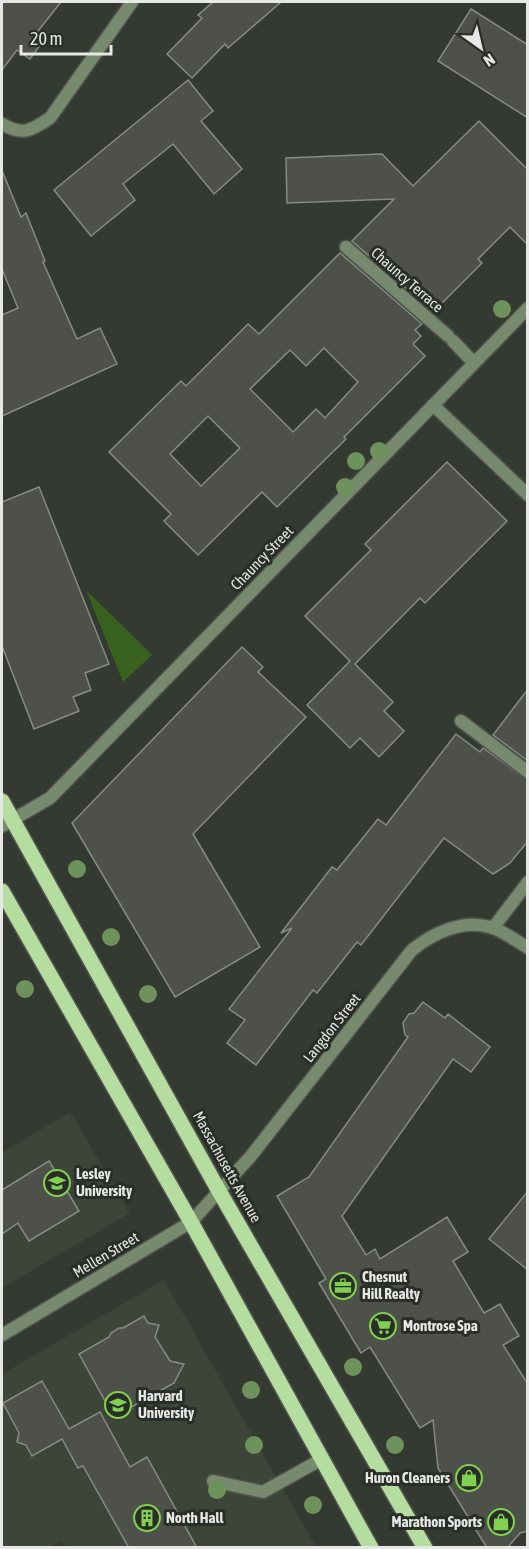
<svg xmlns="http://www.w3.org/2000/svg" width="529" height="1549" font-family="'Asap Condensed',sans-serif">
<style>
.built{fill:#3d4539}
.green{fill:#39621f}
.building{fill:#4d514a;stroke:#868b83;stroke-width:1.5;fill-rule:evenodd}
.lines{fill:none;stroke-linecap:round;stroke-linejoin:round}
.service-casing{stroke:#50554e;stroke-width:15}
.pedestrian-casing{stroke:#50554e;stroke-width:15}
.minor-casing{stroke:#50554e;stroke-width:15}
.primary-casing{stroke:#50554e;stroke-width:18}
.service{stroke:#778a6d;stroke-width:12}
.pedestrian{stroke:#778a6d;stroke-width:12}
.minor{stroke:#778a6d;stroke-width:12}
.primary{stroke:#b5dda0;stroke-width:15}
.tree{fill:#6e925b}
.labels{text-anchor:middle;stroke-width:6;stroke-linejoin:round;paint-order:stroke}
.street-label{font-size:15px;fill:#e5e8e4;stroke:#2a2e28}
.poi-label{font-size:15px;font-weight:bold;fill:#e5e8e4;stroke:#2a2e28;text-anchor:start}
</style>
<rect width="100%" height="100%" fill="#343932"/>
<!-- built -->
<g class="built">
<path d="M70 1112 130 1213 2 1288V1153Z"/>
<path d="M164 1280 316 1547 66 1548 61 1541 50 1547H2V1374Z"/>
</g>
<!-- green -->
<path class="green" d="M86 590 152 655 123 682Z"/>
<!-- building -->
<g class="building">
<path d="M2 2H61L38 31 46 37 30 59 17 50 2 70Z"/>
<path d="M213 2H281L228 48 225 44 192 78 167 54 202 18 198 15Z"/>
<path d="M471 9 528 45V118L438 61Z"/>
<path d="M188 80 213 111 201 121 242 169 214 194 173 144 123 184 135 200 91 236 54 190Z"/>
<path d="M479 121 528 170V245L510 227 478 259 482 263 433 312 352 241 394 199 287 203 286 158 382 154 413 186Z"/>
<path d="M2 173H3L21 217 26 213 45 261 43 262 77 339 100 328 117 364 2 416V315L18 308 2 269Z"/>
<path d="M340 253 422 324 415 330 421 336 413 344 425 356 344 437 346 439 277 507 262 492 198 555 164 521 171 514 109 452 181 381 186 386 248 324 259 334ZM324 348 358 382 325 418 316 409 293 432 250 389 290 350 306 366ZM208 416 240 448 201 486 170 454Z"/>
<path d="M447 462 507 521 425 603 420 598 355 664 393 702 384 711 404 731 379 757 360 738 350 748 307 705 350 661 305 616 371 550 365 544Z"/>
<path d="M39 487 109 664 85 673 91 690 73 697 79 711 34 729 2 646V502Z"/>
<path d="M242 647 263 667 258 672 306 717 193 834 260 947 175 997 72 823Z"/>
<path d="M528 689V761L493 735Z"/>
<path d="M456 734 480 752 483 748 528 780V841L510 863 493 874 444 838 361 945 357 942 317 993 313 990 256 1065 227 1043 245 1020 229 1009 292 928 281 933 332 867 337 870 378 819 386 825Z"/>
<path d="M423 1002 445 1018 448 1014 490 1047 471 1072 453 1059 342 1216 366 1255 375 1249 380 1259 447 1217 468 1252 453 1261 484 1313 500 1304 519 1336 503 1345 528 1384V1531L520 1533 507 1548H487L438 1468 433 1420 420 1428 370 1347 361 1353 319 1283 326 1279 277 1196 309 1177 408 1037 405 1035 403 1023 409 1014 414 1013Z"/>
<path d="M49 1161 79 1211 29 1241 18 1223 2 1234V1190Z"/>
<path d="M528 1191V1270L489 1239Z"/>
<path d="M144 1316 148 1323 159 1325 155 1337 170 1361 184 1364 174 1383 114 1417 79 1354 109 1337 111 1333 119 1328H123Z"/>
<path d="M42 1381 69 1429 100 1412 130 1467 147 1457 197 1548H129L83 1466 78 1468 62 1439 32 1456 26 1445 17 1442 19 1433 3 1403Z"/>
</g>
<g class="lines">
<defs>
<g id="service">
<path d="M461 721 528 772"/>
<path d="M213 1481 263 1492 322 1459"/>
</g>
<g id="pedestrian">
<path d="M346 247 448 336"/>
<path d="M453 341 474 363"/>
</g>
<g id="minor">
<path d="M2 124C22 136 31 131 50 118L132 2"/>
<path d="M433 405 528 495"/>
<path d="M2 826 50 798 528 308"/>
<path d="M493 928 528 882"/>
<path d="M2 1335 191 1222 251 1156 412 950C433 933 463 919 490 927 504 931 516 941 528 948"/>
</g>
<g id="primary">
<path d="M2 801 219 1191 425 1548"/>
<path d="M2 891 191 1222 371 1548"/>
</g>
</defs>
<!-- service casing -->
<use href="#service" class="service-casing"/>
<!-- pedestrian casing -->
<use href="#pedestrian" class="pedestrian-casing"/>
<!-- minor casing -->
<use href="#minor" class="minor-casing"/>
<!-- primary casing -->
<use href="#primary" class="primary-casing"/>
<!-- service -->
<use href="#service" class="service"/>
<!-- pedestrian -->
<use href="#pedestrian" class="pedestrian"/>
<!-- minor -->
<use href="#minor" class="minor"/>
<!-- primary -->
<use href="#primary" class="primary"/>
</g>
<!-- trees -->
<g class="tree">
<circle cx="502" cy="309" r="9"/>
<circle cx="379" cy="451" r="9"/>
<circle cx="356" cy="461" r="9"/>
<circle cx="345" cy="487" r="9"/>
<circle cx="77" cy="869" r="9"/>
<circle cx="111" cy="937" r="9"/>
<circle cx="25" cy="989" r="9"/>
<circle cx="148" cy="994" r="9"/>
<circle cx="353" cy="1367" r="9"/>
<circle cx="251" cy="1390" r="9"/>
<circle cx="254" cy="1445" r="9"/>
<circle cx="395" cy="1445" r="9"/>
<circle cx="217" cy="1490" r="9"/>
<circle cx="313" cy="1505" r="9"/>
</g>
<!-- icons -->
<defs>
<symbol id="university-ring" viewBox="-11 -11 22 22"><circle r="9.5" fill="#2a2e28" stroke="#82d050" stroke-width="1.5"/><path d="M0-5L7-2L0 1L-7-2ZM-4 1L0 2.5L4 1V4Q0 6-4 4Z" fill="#82d050"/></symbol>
<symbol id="office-ring" viewBox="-11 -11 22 22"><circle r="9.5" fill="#2a2e28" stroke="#82d050" stroke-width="1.5"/><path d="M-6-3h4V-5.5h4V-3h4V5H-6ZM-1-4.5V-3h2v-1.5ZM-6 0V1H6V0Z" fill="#82d050"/></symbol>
<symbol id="supermarket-ring" viewBox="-11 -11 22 22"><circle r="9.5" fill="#2a2e28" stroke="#82d050" stroke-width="1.5"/><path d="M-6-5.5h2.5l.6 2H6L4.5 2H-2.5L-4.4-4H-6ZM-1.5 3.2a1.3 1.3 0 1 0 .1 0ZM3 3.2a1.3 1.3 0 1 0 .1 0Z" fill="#82d050"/></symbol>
<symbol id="shop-ring" viewBox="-11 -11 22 22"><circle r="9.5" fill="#2a2e28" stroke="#82d050" stroke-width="1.5"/><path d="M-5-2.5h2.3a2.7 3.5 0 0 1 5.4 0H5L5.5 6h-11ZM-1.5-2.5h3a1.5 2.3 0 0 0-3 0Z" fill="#82d050"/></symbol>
<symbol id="building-ring" viewBox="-11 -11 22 22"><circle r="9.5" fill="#2a2e28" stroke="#82d050" stroke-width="1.5"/><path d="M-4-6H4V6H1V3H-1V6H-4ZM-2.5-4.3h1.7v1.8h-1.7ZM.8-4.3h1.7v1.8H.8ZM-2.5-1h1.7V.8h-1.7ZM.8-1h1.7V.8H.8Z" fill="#82d050"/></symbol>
</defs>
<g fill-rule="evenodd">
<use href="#university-ring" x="42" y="1168" width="30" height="30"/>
<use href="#office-ring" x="328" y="1271" width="30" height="30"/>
<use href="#supermarket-ring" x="368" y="1311" width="30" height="30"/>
<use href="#university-ring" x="103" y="1390" width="30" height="30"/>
<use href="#shop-ring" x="454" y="1463" width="30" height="30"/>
<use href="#building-ring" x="132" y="1503" width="30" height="30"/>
<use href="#shop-ring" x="486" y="1507" width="30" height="30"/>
</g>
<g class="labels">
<!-- street labels -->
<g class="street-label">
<text transform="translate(407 280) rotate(41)" y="5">Chauncy Terrace</text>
<text transform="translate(262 558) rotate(-46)" y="5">Chauncy Street</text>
<text transform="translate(332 1028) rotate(-52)" y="5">Langdon Street</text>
<text transform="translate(227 1167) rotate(61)" y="5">Massachusetts Avenue</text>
<text transform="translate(106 1255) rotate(-31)" y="5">Mellen Street</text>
</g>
<!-- poi labels -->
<g class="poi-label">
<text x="76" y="1179">Lesley<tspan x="76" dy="17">University</tspan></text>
<text x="362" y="1282">Chesnut<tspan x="362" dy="17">Hill Realty</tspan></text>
<text x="403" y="1331">Montrose Spa</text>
<text x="138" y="1401">Harvard<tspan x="138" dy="17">University</tspan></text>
<text x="450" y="1483" text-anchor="end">Huron Cleaners</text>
<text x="166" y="1523">North Hall</text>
<text x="482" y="1527" text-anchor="end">Marathon Sports</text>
</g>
</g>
<!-- border -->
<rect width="529" height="1549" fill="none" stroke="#e5e8e4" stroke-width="6"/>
<!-- north arrow -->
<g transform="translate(481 48) rotate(146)" stroke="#2a2e28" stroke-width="4.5" paint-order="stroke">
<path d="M0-4.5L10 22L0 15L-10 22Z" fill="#e5e8e4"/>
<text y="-9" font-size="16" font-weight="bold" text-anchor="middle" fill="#e5e8e4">N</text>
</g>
<!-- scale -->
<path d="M21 45v9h90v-9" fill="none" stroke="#e5e8e4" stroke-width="3"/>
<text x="30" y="45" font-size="18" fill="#e5e8e4" stroke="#2a2e28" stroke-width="4.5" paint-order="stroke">20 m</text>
</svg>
